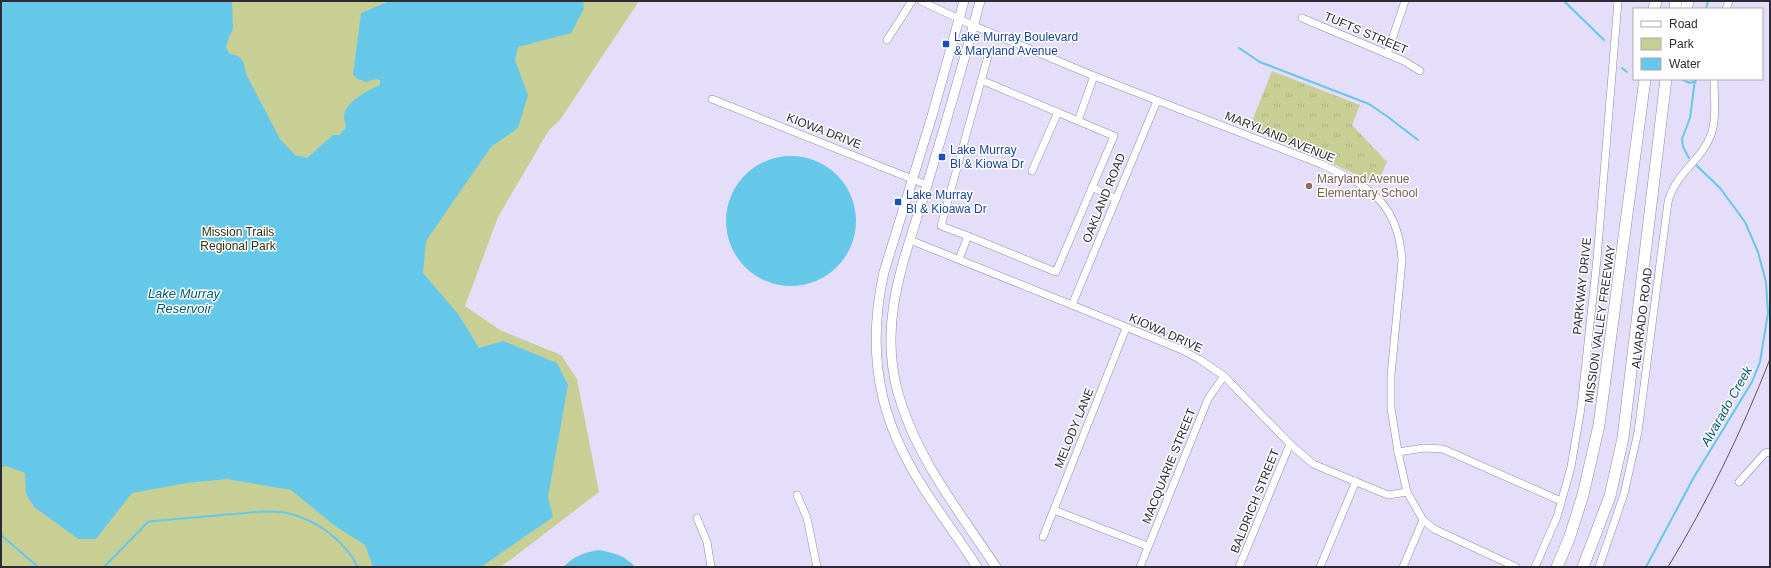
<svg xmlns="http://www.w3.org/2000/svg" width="1771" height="568" font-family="Helvetica,sans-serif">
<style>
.grass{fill:url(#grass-tufts)}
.park{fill:#c8cf95}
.water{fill:#65c8e9}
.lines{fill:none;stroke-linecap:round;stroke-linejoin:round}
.stream{stroke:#65c8e9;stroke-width:2}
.minor-casing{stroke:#918aa4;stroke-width:8}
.major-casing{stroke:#918aa4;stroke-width:10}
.highway-casing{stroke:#918aa4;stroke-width:12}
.minor{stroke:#fff;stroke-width:7}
.major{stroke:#fff;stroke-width:9}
.highway{stroke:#fff;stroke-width:11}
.tram{stroke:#595564;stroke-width:1}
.transit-dot{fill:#1a4fb4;stroke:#fff;stroke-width:1.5}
.education-dot{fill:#8d6e63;stroke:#fff;stroke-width:1.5}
.labels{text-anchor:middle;stroke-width:3;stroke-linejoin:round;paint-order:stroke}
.street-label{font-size:12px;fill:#2d2a35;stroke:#fff}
.transit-label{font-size:12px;fill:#164399;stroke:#fff;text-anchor:start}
.education-label{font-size:12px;fill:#785e54;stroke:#fff;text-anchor:start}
.park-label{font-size:12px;fill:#303210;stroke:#fff}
.water-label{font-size:13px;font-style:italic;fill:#00596f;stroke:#fff}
</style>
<defs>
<pattern id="grass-tufts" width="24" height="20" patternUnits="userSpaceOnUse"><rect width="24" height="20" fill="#c8cf95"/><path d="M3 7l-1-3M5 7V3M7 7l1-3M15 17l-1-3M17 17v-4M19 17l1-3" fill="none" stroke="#acb281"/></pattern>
</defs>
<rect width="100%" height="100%" fill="#e5defa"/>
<!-- grass -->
<path class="grass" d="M1272 71 1360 105 1352 125 1387 162 1377 184 1250 126Z"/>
<!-- park -->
<path class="park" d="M1 1H639L560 120 549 130 498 217 465 306 500 330 561 355 577 379 599 492 501 567H1Z"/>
<!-- water -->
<g class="water">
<path d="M1 1H232L233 29 229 37 226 48 230 54C243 56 244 62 246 74L280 139 295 155 307 158 333 135H340L346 127C346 124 344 121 344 118 343 103 368 90 380 85V80L376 79 366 82 358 79 353 75 361 13 390 1H583L584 9 571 33 518 47 515 60 528 95 518 128 491 147 426 241 423 273 459 315 479 348 503 341 557 363 568 385 548 497 553 517 481 567H373L365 545 335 526 291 490 227 479 187 483 132 493 96 539H78L34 507 26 494 25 473 6 466 1 467Z"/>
<circle cx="791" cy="221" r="65"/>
<path d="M600 550C614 553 626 556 635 567H563C574 556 585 552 600 550Z"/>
</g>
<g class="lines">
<!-- stream -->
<g class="stream">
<path d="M1564 1 1604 40"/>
<path d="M1706 9 1708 1"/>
<path d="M1239 48 1260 62 1369 104 1388 117 1418 140"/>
<path d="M1622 68 1627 72"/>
<path d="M1683 80 1690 83 1696 81"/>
<path d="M1689 158 1683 147 1682 139 1690 118 1695 79"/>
<path d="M152 521C179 519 207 516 235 514 251 513 270 509 287 513 317 520 344 540 358 567"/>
<path d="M1 535 38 567"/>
<path d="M104 567 148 522 152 521"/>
<path d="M1646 567 1694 477 1752 382 1760 362 1768 313 1766 282 1758 252 1745 222 1720 188 1696 165"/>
</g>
<defs>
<g id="minor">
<path d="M921 1 972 25 1094 76 1321 164C1368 186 1398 201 1402 260L1391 375V408L1398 452 1407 492 1423 520 1434 529 1516 567"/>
<path d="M1726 9 1729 1"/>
<path d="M1302 18 1404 61 1420 71"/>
<path d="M887 40 912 1"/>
<path d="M1387 54 1405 1"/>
<path d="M712 99 927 185"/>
<path d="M1078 121 1094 76"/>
<path d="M1032 171 1058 112"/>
<path d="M1092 187 1116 199"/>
<path d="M968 236 1056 272 1114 136 981 80"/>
<path d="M910 240 1072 305 1180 349 1199 359 1224 376 1290 444 1313 464 1388 495 1407 492"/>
<path d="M959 259 968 236 941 226 988 56"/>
<path d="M1072 305 1157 101"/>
<path d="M1398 452 1424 448 1443 449 1561 501"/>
<path d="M1739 482 1765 453 1770 452"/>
<path d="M797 495 807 518 817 567"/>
<path d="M1054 510 1147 546"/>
<path d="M697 518 707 542 711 567"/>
<path d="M1043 537 1126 328"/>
<path d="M1140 567 1208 399 1224 376"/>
<path d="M1239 567 1290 444"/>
<path d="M1320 567 1356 481"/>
<path d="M1403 567 1423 520"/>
<path d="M1535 567 1557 517 1571 467 1581 408 1597 259 1618 1"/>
<path d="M1599 567 1624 494 1638 432 1668 202C1676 172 1701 161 1711 135 1717 117 1714 97 1714 79"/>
</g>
<g id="major">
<path d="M964 1 932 116 884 272C870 334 874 395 903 452 923 493 953 529 977 567"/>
<path d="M980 1C964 62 946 122 928 182 907 254 877 317 898 393 916 458 959 511 996 567"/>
</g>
<g id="highway">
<path d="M1654 9 1656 1"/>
<path d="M1675 9 1676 1"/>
<path d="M1686 9 1688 1"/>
<path d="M1557 567 1569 539 1583 495 1599 425 1645 79"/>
<path d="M1583 567 1610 496 1623 438 1666 79"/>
</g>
</defs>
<!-- minor casing -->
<use href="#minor" class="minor-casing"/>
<!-- major casing -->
<use href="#major" class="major-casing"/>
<!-- highway casing -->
<use href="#highway" class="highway-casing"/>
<!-- minor -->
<use href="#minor" class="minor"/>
<!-- major -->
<use href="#major" class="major"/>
<!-- highway -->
<use href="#highway" class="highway"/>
<!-- tram -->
<path class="tram" d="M1668 567C1708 501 1742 431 1770 359"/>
</g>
<!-- markers -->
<g class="transit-dot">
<rect x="942" y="40" width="8" height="8" rx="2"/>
<rect x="938" y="153" width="8" height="8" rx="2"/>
<rect x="894" y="198" width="8" height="8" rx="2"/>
</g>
<circle class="education-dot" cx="1309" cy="186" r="4"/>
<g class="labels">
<!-- street labels -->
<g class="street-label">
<text transform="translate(1366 33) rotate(23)" y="4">TUFTS STREET</text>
<text transform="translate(824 131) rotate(21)" y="4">KIOWA DRIVE</text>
<text transform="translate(1280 137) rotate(22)" y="4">MARYLAND AVENUE</text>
<text transform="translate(1104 198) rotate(-68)" y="4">OAKLAND ROAD</text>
<text transform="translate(1582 286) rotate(-84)" y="4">PARKWAY DRIVE</text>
<text transform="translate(1642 318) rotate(-83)" y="4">ALVARADO ROAD</text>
<text transform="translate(1600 324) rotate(-82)" y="4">MISSION VALLEY FREEWAY</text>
<text transform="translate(1166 333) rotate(24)" y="4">KIOWA DRIVE</text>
<text transform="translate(1074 428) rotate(-68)" y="4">MELODY LANE</text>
<text transform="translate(1169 466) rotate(-68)" y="4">MACQUARIE STREET</text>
<text transform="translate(1255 501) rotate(-68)" y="4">BALDRICH STREET</text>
</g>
<!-- transit labels -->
<g class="transit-label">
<text x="954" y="41">Lake Murray Boulevard<tspan x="954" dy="14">&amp; Maryland Avenue</tspan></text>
<text x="950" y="154">Lake Murray<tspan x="950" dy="14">Bl &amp; Kiowa Dr</tspan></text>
<text x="906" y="199">Lake Murray<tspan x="906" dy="14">Bl &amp; Kioawa Dr</tspan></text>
</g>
<!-- education labels -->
<g class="education-label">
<text x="1317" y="183">Maryland Avenue<tspan x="1317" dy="14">Elementary School</tspan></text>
</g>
<!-- park labels -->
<g class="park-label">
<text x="238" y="236">Mission Trails<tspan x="238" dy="14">Regional Park</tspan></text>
</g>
<!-- water labels -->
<g class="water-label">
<text x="184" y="298">Lake Murray<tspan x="184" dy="15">Reservoir</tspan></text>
<text transform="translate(1726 406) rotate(-60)" y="5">Alvarado Creek</text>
</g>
</g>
<!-- border -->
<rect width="1771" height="568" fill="none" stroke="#2d2a35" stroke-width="4"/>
<!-- legend -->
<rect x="1633" y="8" width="130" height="72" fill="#ffffff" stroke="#abaaae"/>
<rect x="1641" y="21" width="20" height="6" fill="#ffffff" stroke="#abaaae"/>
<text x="1669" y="28" font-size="12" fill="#2d2a35">Road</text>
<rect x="1641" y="38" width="20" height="12" fill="#c8cf95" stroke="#abaaae"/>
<text x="1669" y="48" font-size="12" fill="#2d2a35">Park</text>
<rect x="1641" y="58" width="20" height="12" fill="#65c8e9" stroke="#abaaae"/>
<text x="1669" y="68" font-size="12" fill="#2d2a35">Water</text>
</svg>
